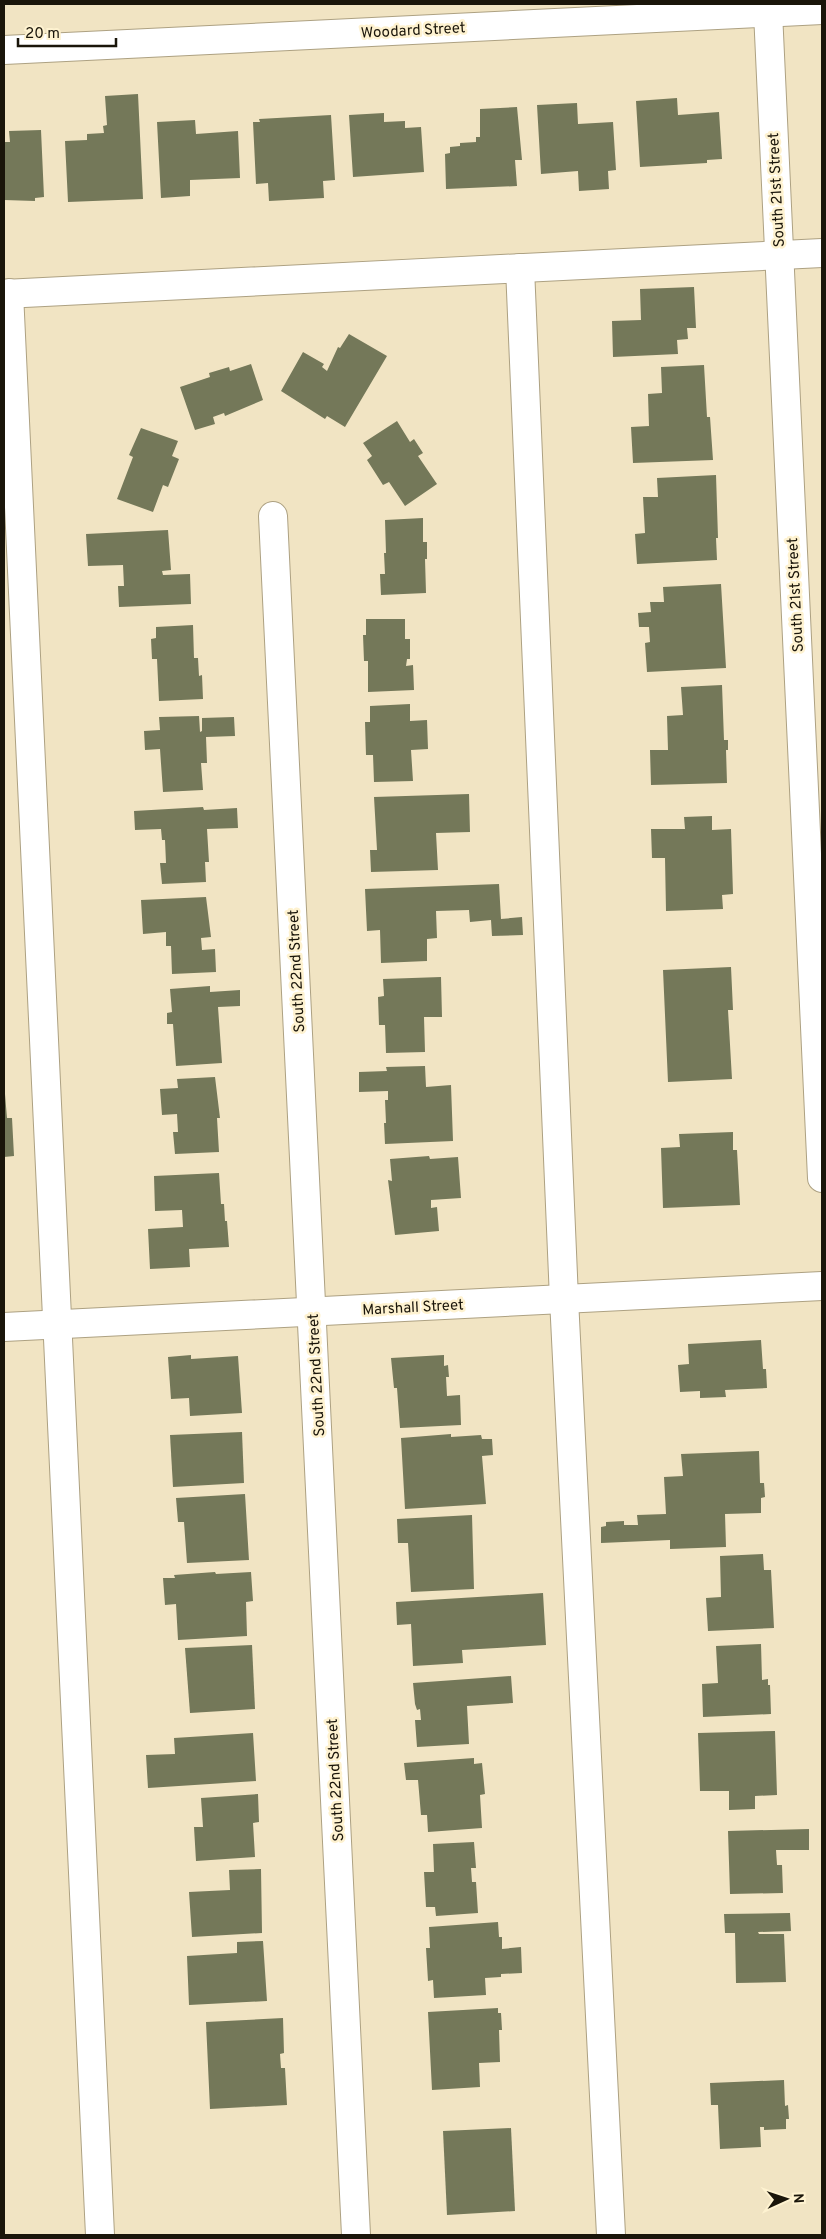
<svg xmlns="http://www.w3.org/2000/svg" width="826" height="2239" font-family="Overpass,sans-serif">
<style>
.building{fill:#747859}
.lines{fill:none;stroke-linecap:round;stroke-linejoin:round}
.minor-casing{stroke:#ada182;stroke-width:30}
.minor{stroke:#fff;stroke-width:28}
.labels{text-anchor:middle;stroke-width:5;stroke-linejoin:round;paint-order:stroke}
.street-label{font-size:15px;fill:#1a150a;stroke:#fef2d0}
</style>
<rect width="100%" height="100%" fill="#f1e4c3"/>
<!-- building -->
<g class="building">
<path d="M138 94 143 199 68 202 65 141 87 140V134L104 133 103 126 107 125 105 96Z"/>
<path d="M677 98 678 115 719 112 722 159 707 160V163L640 167 636 101Z"/>
<path d="M577 103 578 124 613 122 616 170 608 171 609 189 579 191 578 171 541 174 537 105Z"/>
<path d="M517 107 522 160H515L517 186 446 189 445 154 450 153V147L460 146V143L476 142V137H480V109Z"/>
<path d="M384 113V122L405 121V128L421 127 424 172 353 177 349 115Z"/>
<path d="M331 115 335 180 323 181 324 198 269 201 268 183 256 184 253 122H260L259 119Z"/>
<path d="M195 120 196 134 238 131 240 178 190 180V196L161 198 157 122Z"/>
<path d="M41 130 44 197 35 198V201L4 200V142H10L9 131Z"/>
<path d="M694 287 696 328H687L688 339 677 340 678 354 613 357 612 321 641 320 640 289Z"/>
<path d="M349 334 387 356 345 427 327 416 325 419 281 391 303 352 324 364 322 367 327 371 338 347 340 348Z"/>
<path d="M251 364 263 400 225 416 224 413 213 417 215 424 195 430 180 387 210 377 209 373 229 367 230 371Z"/>
<path d="M704 365 707 417H710L713 460 633 463 631 427 649 426 648 394 662 393 661 367Z"/>
<path d="M397 421 410 442 414 439 423 453 418 456 437 484 405 506 389 482 383 485 367 460 372 456 363 443Z"/>
<path d="M141 428 178 441 172 456 179 459 168 487 163 485 153 512 117 499 133 457 129 455Z"/>
<path d="M716 475 718 538H716L717 560 637 564 635 534 645 533 643 497H658L657 478Z"/>
<path d="M423 518V542H427V559H425L426 593 381 595 380 574H385L384 553H386L385 520Z"/>
<path d="M168 530 171 570 162 571 163 575 190 574 191 604 119 607 118 586H124L123 565 88 566 86 534Z"/>
<path d="M721 584 726 668 647 672 645 643 650 642 649 627H639L638 613 651 612 650 602H664L663 587Z"/>
<path d="M366 619H405V639H410V659H407L406 666 413 665 414 690 368 692V661H364L363 635H366Z"/>
<path d="M193 625 194 658H198L199 676 202 675 203 699 159 701 157 659H152L151 639 156 638V627Z"/>
<path d="M722 685 724 740H728V750H726L727 783 651 785 650 750H668L667 716 683 715 681 687Z"/>
<path d="M410 704V721L427 720 428 749 411 750 413 781 374 782 373 755H366L365 722H370V706Z"/>
<path d="M199 716 200 732 202 731V718L234 717 235 736 206 737 207 763H201L203 790 163 792 160 749 145 750 144 731 160 730 159 717Z"/>
<path d="M469 794 470 832 436 833 438 870 371 872 370 850H377L374 797Z"/>
<path d="M203 807 204 810 237 808 238 828 207 829 209 862H205L206 882 162 884 160 863H166L165 840H162L161 829 135 830 134 811Z"/>
<path d="M712 816V830L731 829 733 894 722 895 723 909 666 911 665 858H652L651 829H685L684 817Z"/>
<path d="M499 884 501 919 522 917 523 935 492 936 491 920 470 922 469 910 436 911 437 938 427 939V961L381 963 380 930 367 931 365 889Z"/>
<path d="M206 897 211 937 201 938 202 950 215 949 216 972 172 974 171 946H166V932L143 934 141 900Z"/>
<path d="M731 967 733 1010H728L732 1079 668 1082 663 970Z"/>
<path d="M441 977 442 1017H424L425 1052 386 1053 385 1025H379L378 997 384 996 383 979Z"/>
<path d="M210 986V992L240 990V1006L218 1007 222 1063 176 1066 173 1024H167V1013L172 1012 170 989Z"/>
<path d="M425 1066 426 1087 451 1085 453 1141 385 1144 384 1123H386L385 1100H388V1091L359 1092V1072L387 1071 386 1067Z"/>
<path d="M215 1077 220 1118H217L219 1152 175 1154 173 1132H178L177 1114 162 1115 160 1089 178 1088 177 1079Z"/>
<path d="M5 1094 7 1118H12L14 1156 4 1157Z"/>
<path d="M733 1132V1150H737L740 1205 663 1208 661 1148 680 1147 679 1134Z"/>
<path d="M429 1156 430 1159 458 1157 461 1198 431 1200V1208L437 1207 439 1231 395 1235 388 1180 392 1181 390 1159Z"/>
<path d="M219 1173 221 1204H224L225 1221H227L229 1247 189 1249 190 1267 150 1269 148 1229 183 1227 182 1210 155 1211 154 1176Z"/>
<path d="M761 1340 763 1369H766L767 1388 725 1390 726 1397 700 1398V1391L680 1392 678 1365 689 1364 688 1344Z"/>
<path d="M191 1355V1359L238 1356 242 1413 190 1416 189 1398 171 1399 168 1357Z"/>
<path d="M444 1355V1366L448 1365 449 1377H446L447 1396 460 1395 461 1425 400 1428 397 1388H394L391 1358Z"/>
<path d="M242 1432 244 1483 173 1487 170 1435Z"/>
<path d="M451 1434V1437L481 1435 482 1439H492L493 1455 482 1456 486 1504 405 1509 401 1438Z"/>
<path d="M759 1451 760 1483H764L765 1497 761 1498V1513L725 1514 726 1547 670 1549V1540L601 1543V1527L606 1526V1522L624 1521V1525H638L637 1515 666 1514 664 1477 683 1476 681 1454Z"/>
<path d="M245 1494 249 1560 187 1563 184 1522H178L176 1498Z"/>
<path d="M472 1515 474 1589 411 1592 408 1543H398L397 1519Z"/>
<path d="M763 1554 764 1570H771L774 1628 708 1631 706 1598 721 1597 720 1556Z"/>
<path d="M215 1572 216 1574 251 1572 253 1601 246 1602 247 1636 178 1640 176 1604 165 1605 163 1578H175L174 1575Z"/>
<path d="M543 1593 546 1645 462 1650 463 1663 413 1666 411 1624 397 1625 396 1602Z"/>
<path d="M761 1644 762 1680 768 1679V1685H770L771 1714 703 1717 702 1684 718 1683 716 1646Z"/>
<path d="M252 1645 255 1709 190 1713 185 1648Z"/>
<path d="M511 1676 513 1703 467 1706 469 1744 417 1747 415 1720H421L420 1709 417 1710 415 1704 413 1683Z"/>
<path d="M775 1731 777 1795 755 1796V1809L729 1810V1791H700L698 1733Z"/>
<path d="M253 1733 256 1781 148 1788 146 1755 175 1754 174 1738Z"/>
<path d="M474 1758V1764L482 1763 485 1794 480 1795 482 1828 428 1832 427 1815H421L418 1780H406L404 1763Z"/>
<path d="M258 1794 259 1822 253 1823 255 1857 196 1861 194 1827H203L201 1798Z"/>
<path d="M809 1829V1850H776L777 1865H782L783 1893 730 1894 728 1831Z"/>
<path d="M474 1842 476 1868H471L472 1882H476L478 1913 436 1916 435 1907H426L424 1872H434L433 1844Z"/>
<path d="M261 1869 262 1933 192 1937 189 1892 230 1890 229 1870Z"/>
<path d="M790 1913 791 1931 758 1932 759 1934H784L786 1982 736 1983 735 1933H725L724 1914Z"/>
<path d="M498 1922 499 1937H502V1949L521 1947 522 1973 501 1974V1977L485 1978 486 1995 434 1998 433 1980 428 1981 426 1948H430L429 1927Z"/>
<path d="M263 1941 267 2001 189 2005 187 1956 237 1953V1942Z"/>
<path d="M498 2008V2013H501L502 2030H499L500 2062 479 2063 480 2087 432 2090 428 2012Z"/>
<path d="M283 2018 284 2053 280 2054 281 2068H285L287 2105 210 2109 206 2022Z"/>
<path d="M784 2080 785 2106 788 2105 789 2119H786V2129L764 2130V2127H760L761 2147 720 2149 718 2105H711L710 2083Z"/>
<path d="M511 2128 515 2211 447 2215 443 2131Z"/>
</g>
<g class="lines">
<defs>
<g id="minor">
<path d="M768 12 822 1178"/>
<path d="M4 50 822 10"/>
<path d="M520 268 564 1299 611 2235"/>
<path d="M9 293 100 2235"/>
<path d="M4 294 822 253"/>
<path d="M273 516 356 2235"/>
<path d="M4 1327 822 1286"/>
</g>
</defs>
<!-- minor casing -->
<use href="#minor" class="minor-casing"/>
<!-- minor -->
<use href="#minor" class="minor"/>
</g>
<g class="labels">
<!-- street labels -->
<g class="street-label">
<text transform="translate(413 30) rotate(-3)" y="5">Woodard Street</text>
<text transform="translate(776 190) rotate(-93)" y="5">South 21st Street</text>
<text transform="translate(795 595) rotate(-93)" y="5">South 21st Street</text>
<text transform="translate(296 971) rotate(-93)" y="5">South 22nd Street</text>
<text transform="translate(413 1307) rotate(-3)" y="5">Marshall Street</text>
<text transform="translate(316 1375) rotate(-93)" y="5">South 22nd Street</text>
<text transform="translate(335 1780) rotate(-93)" y="5">South 22nd Street</text>
</g>
</g>
<!-- border -->
<rect width="826" height="2239" fill="none" stroke="#1a150a" stroke-width="10"/>
<!-- north arrow -->
<g transform="translate(786 2199) rotate(87)" stroke="#fef2d0" stroke-width="4" paint-order="stroke">
<path d="M0-4L9 19L0 12L-9 19Z" fill="#1a150a"/>
<text y="-8" font-size="14" font-weight="bold" text-anchor="middle" fill="#1a150a">N</text>
</g>
<!-- scale -->
<path d="M18 38v8h98v-8" fill="none" stroke="#1a150a" stroke-width="2.5"/>
<text x="25" y="38" font-size="15" fill="#1a150a" stroke="#fef2d0" stroke-width="4" paint-order="stroke">20 m</text>
</svg>
